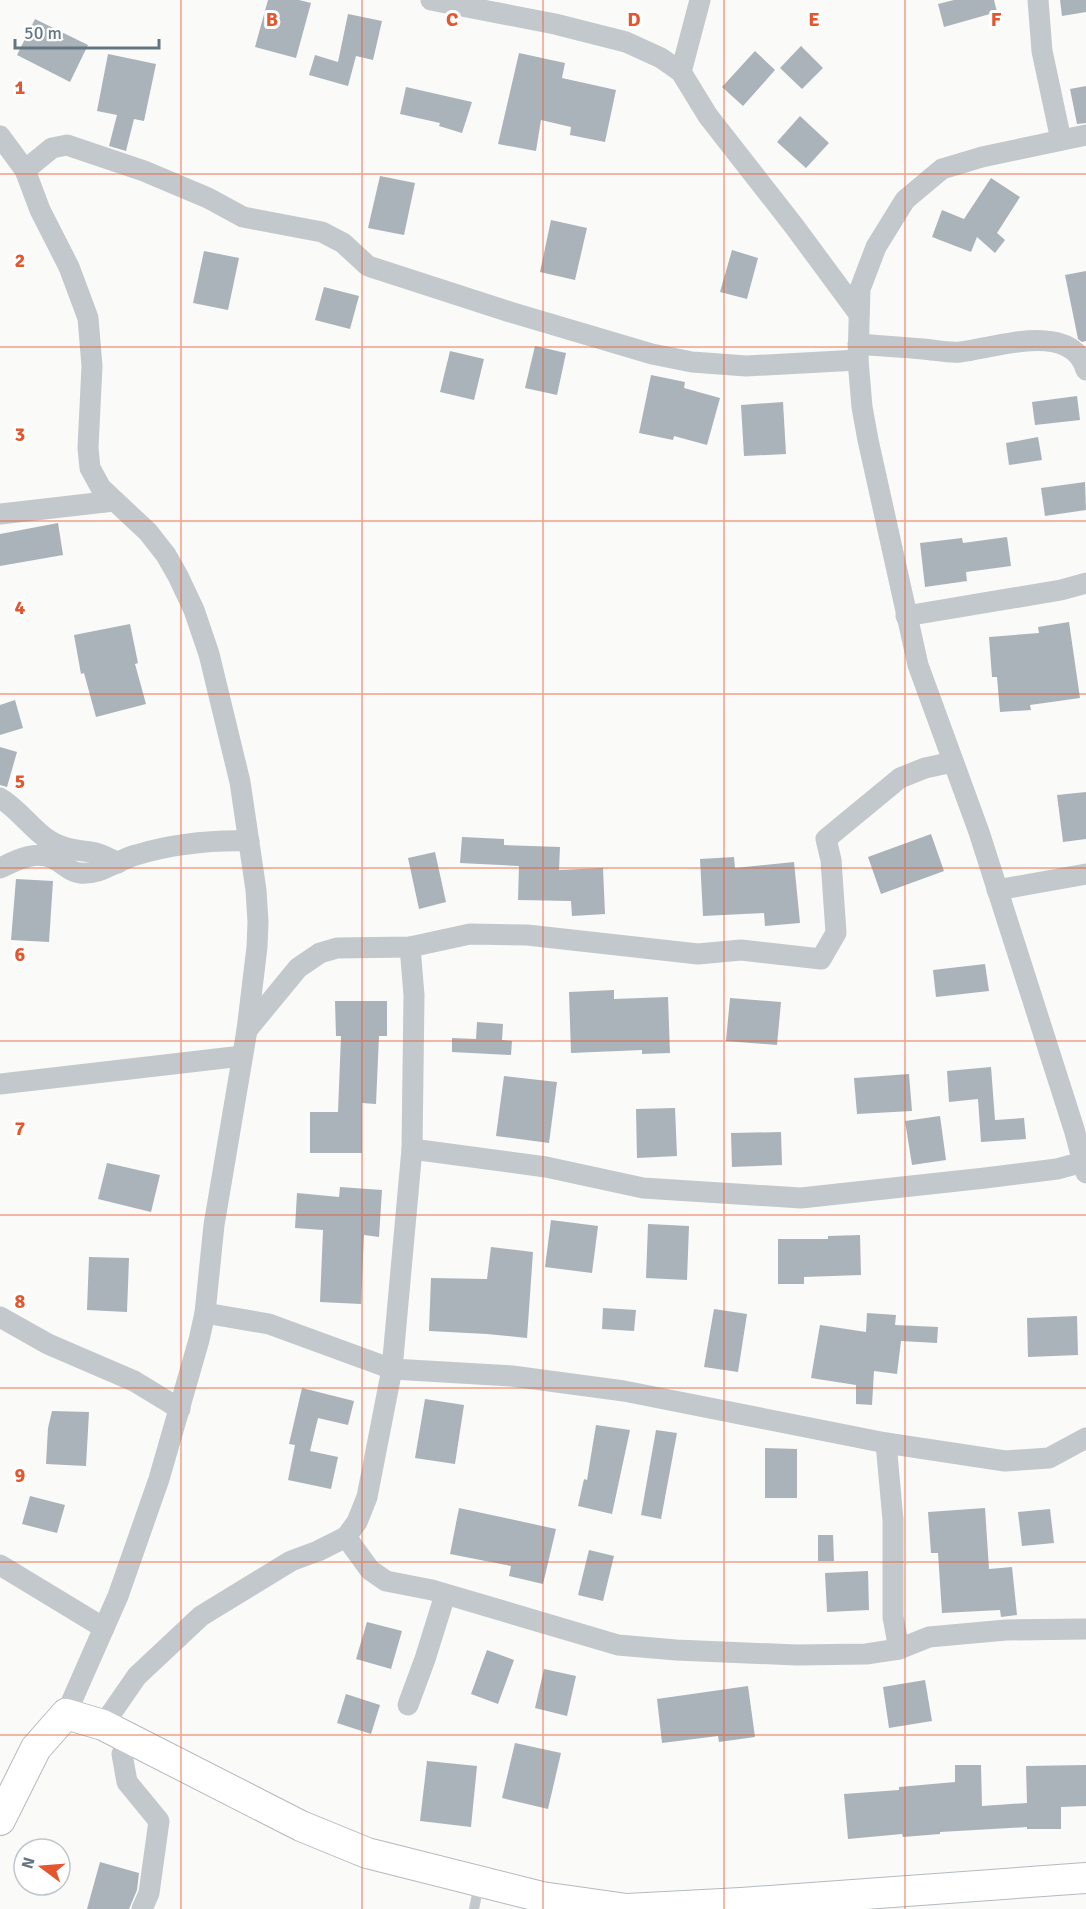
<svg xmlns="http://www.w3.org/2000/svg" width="1086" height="1909" font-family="Signika,sans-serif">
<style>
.building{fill:#aab3b9}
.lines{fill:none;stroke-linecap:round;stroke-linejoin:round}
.secondary-casing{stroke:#b3babf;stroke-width:32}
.lane{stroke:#c3c8cc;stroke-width:10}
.street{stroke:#c3c8cc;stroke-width:21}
.secondary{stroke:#fff;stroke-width:30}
.grid{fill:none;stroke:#e4572e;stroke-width:1.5;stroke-opacity:0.55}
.grid-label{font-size:20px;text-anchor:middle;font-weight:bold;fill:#e4572e;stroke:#fff;stroke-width:6;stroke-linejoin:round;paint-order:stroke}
</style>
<rect width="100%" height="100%" fill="#fafaf8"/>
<!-- building -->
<g class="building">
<path d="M268 0H299L311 3 296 58 255 47Z"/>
<path d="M954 0H994L997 12 944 27 938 4Z"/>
<path d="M1060 0H1086V12L1062 16Z"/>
<path d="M348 14 382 21 373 60 356 56 348 86 309 75 315 55 338 62Z"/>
<path d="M35 19 88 45 70 82 17 55Z"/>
<path d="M801 46 823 68 802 89 780 68Z"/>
<path d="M755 51 775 70 743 106 722 87Z"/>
<path d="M519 53 565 63 562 78 616 90 605 142 570 135 571 127 541 120 536 151 498 144Z"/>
<path d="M108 54 156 64 144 121 134 119 126 151 109 146 117 115 97 111Z"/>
<path d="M1086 86V123L1077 124 1070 89Z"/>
<path d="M406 87 472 102 462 133 439 126 440 123 400 114Z"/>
<path d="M800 116 829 143 806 168 777 142Z"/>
<path d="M380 176 415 183 404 235 368 228Z"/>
<path d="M991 178 1020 197 997 233 1005 240 995 253 977 237 971 252 932 237 942 210 964 219Z"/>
<path d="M551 220 587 228 575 280 540 272Z"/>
<path d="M732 250 758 258 747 299 720 292Z"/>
<path d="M204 251 239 258 228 310 193 303Z"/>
<path d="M1086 271V341L1082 342 1078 339 1065 275Z"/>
<path d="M324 287 359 296 350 329 315 320Z"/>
<path d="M535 346 566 353 557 395 525 388Z"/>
<path d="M450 351 484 359 474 400 440 392Z"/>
<path d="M651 375 685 382 684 388 720 398 707 445 674 436 673 440 639 433Z"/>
<path d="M1077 396 1080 420 1035 425 1032 402Z"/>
<path d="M783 402 786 454 744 456 741 405Z"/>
<path d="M1038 437 1042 460 1009 465 1006 443Z"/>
<path d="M1085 482 1086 510 1045 516 1041 488Z"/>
<path d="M58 523 63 555 0 566V534Z"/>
<path d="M1007 537 1011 566 966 572 967 581 925 587 920 543 962 538 963 543Z"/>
<path d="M1069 622 1080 698 1030 705 1031 710 1000 712 997 677H992L989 637 1039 633 1038 627Z"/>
<path d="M130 624 138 663 135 664 146 704 96 717 84 673 81 674 74 635Z"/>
<path d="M15 700 23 728 0 735V705Z"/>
<path d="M0 747 17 752 7 787 0 785Z"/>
<path d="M1086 792V839L1063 842 1057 795Z"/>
<path d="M931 834 944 871 881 894 868 857Z"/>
<path d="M462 837 504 839V845L560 847 559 870 603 868 605 914 572 916 571 901 518 900 519 866 460 863Z"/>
<path d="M435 852 446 902 419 909 408 858Z"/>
<path d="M734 857 735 868 794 862 800 923 765 926 764 913 703 916 700 859Z"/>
<path d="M16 879 53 881 49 942 11 940Z"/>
<path d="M985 964 989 991 936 997 933 970Z"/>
<path d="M614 990V999L668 997 670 1053 642 1054V1050L571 1053 569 992Z"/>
<path d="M730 998 781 1002 777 1045 726 1041Z"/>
<path d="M335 1001H387V1036H379L376 1104 362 1103V1153H310V1112H338L341 1036H336Z"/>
<path d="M477 1022 503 1024 502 1040 512 1041 511 1055 452 1052V1038L476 1039Z"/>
<path d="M991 1067 995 1120 1024 1118 1026 1139 981 1142 978 1099 949 1102 947 1071Z"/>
<path d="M909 1074 912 1111 857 1114 854 1078Z"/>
<path d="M504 1076 557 1082 549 1143 496 1136Z"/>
<path d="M675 1108 677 1156 637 1158 636 1109Z"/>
<path d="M940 1116 946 1160 912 1165 905 1121Z"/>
<path d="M781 1132 782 1165 732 1167 731 1133Z"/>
<path d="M107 1163 160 1175 151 1212 98 1199Z"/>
<path d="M340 1187 382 1190 379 1237 364 1235 361 1304 320 1302 323 1230 295 1228 297 1193 339 1197Z"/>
<path d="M551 1220 598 1226 592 1273 545 1267Z"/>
<path d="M648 1224 689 1226 687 1280 646 1278Z"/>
<path d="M860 1235 861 1275 804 1277V1284H778V1239H828V1236Z"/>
<path d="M491 1247 533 1252 527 1338 487 1334 429 1331 431 1278 487 1279Z"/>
<path d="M89 1257 129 1258 127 1312 87 1310Z"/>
<path d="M603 1308 636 1310 634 1331 602 1329Z"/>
<path d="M714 1309 747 1314 738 1372 704 1367Z"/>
<path d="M867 1313 896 1315 895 1325 938 1327 937 1343 901 1341 897 1374 874 1371 872 1405 856 1404V1385L811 1378 820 1325 866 1332Z"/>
<path d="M1077 1316 1078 1355 1028 1357 1027 1318Z"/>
<path d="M302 1388 354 1401 348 1425 318 1418 310 1451 338 1457 331 1489 288 1480 295 1445 289 1444Z"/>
<path d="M425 1399 464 1405 455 1464 415 1458Z"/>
<path d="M52 1411 89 1412 86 1466 46 1464 48 1428Z"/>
<path d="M596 1425 630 1430 612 1514 578 1506 584 1479 587 1480Z"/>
<path d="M656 1430 677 1433 661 1519 641 1515Z"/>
<path d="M765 1448 797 1449V1498H765Z"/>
<path d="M30 1496 65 1505 57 1533 22 1524Z"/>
<path d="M459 1508 556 1529 543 1584 509 1576 511 1566 450 1554Z"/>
<path d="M985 1508 989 1569 1012 1567 1017 1615 1001 1617 1000 1610 942 1613 938 1553H931L928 1512Z"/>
<path d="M1050 1509 1054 1543 1022 1546 1018 1512Z"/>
<path d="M818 1535H833L834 1561H818Z"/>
<path d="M589 1550 614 1556 603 1601 578 1595Z"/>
<path d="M868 1571 869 1610 827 1612 825 1573Z"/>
<path d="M367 1622 402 1631 391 1669 356 1659Z"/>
<path d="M487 1650 514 1660 498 1704 471 1694Z"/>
<path d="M544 1669 576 1676 567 1716 535 1708Z"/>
<path d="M925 1680 932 1721 889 1728 883 1687Z"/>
<path d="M748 1686 755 1737 719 1742 718 1736 662 1743 657 1699Z"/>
<path d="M346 1694 380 1705 371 1734 337 1723Z"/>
<path d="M515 1743 561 1753 548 1809 502 1798Z"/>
<path d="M427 1761 477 1766 471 1827 420 1821Z"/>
<path d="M955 1765H981L982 1806 1027 1803 1026 1766 1086 1765V1806L1061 1807V1829H1027V1827L940 1832V1834L903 1837 902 1834 848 1839 844 1794 899 1790V1787L955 1782Z"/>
<path d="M100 1862 139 1873 137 1890 129 1909H87Z"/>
</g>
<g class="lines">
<defs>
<path id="secondary" d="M0 1820 36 1748 66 1714 103 1725 301 1826 367 1853 542 1897 627 1909 741 1903 1086 1878"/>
</defs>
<!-- secondary casing -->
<use href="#secondary" class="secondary-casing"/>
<!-- lane -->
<path class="lane" d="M474 1909 479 1884"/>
<!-- street -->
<g class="street">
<path d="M431 0 555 24 626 42 661 58 681 72 708 116 794 226 859 314"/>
<path d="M1038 0 1042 51 1061 140"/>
<path d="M681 72 700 0"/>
<path d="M1086 135 982 157 942 169 905 200 876 247 860 289 858 360 862 407 868 440 918 665 979 832 1074 1129 1086 1173"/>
<path d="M0 136 25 170 40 210 69 267 88 318 92 366 88 448 90 468 101 488 148 532 166 555 178 576 194 610 209 654 240 782 256 890 258 922 257 947 247 1030 214 1225 205 1313 199 1340 159 1479 118 1596 66 1714"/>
<path d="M25 170 52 148 67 145 144 171 208 198 243 217 322 232 343 243 368 266 510 312 652 354 692 362 746 366 858 360"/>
<path d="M858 344C880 346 901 347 923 349 935 350 948 353 960 352 995 348 1072 320 1086 370"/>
<path d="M0 514 114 501"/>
<path d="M906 616 1061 590 1086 583"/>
<path d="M0 798C19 809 31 829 50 841 64 850 80 850 96 853 103 855 111 859 118 863"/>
<path d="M0 868C15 861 35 850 52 858 62 862 69 872 80 873 101 875 117 860 136 855 173 844 211 840 249 841"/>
<path d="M997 890 1086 874"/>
<path d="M247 1030 298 968 320 953 337 948 410 947 470 934 527 935 698 954 741 950 821 959 836 933 831 860 826 839 900 778 925 768 953 762"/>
<path d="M0 1084 242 1056"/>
<path d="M412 1149 546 1167 643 1188 801 1198 985 1178 1057 1169 1083 1162"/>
<path d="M205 1313 269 1324 392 1369 512 1376 624 1391 886 1443 1005 1461 1049 1458 1086 1438"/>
<path d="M0 1317 48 1344 134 1381 180 1409"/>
<path d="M886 1443 893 1520V1617L899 1649"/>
<path d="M346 1537 370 1570 386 1581 432 1590 618 1645 676 1650 797 1655 866 1654 899 1649 929 1637 1006 1630 1086 1629"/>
<path d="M0 1565 104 1628"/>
<path d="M408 1705 425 1659 445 1595"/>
<path d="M103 1725 137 1676 201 1616 291 1561 318 1551 346 1537 357 1522 367 1497 392 1369 412 1149 414 995 410 947"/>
<path d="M129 1738 122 1754 127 1782 159 1821 149 1893 142 1909"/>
</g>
<!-- secondary -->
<use href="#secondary" class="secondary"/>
</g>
<!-- grid -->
<path class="grid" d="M181 0V1909M362 0V1909M543 0V1909M724 0V1909M905 0V1909M0 174H1086M0 347H1086M0 521H1086M0 694H1086M0 868H1086M0 1041H1086M0 1215H1086M0 1388H1086M0 1562H1086M0 1735H1086"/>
<g class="grid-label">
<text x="272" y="26">B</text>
<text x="452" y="26">C</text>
<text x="634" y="26">D</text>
<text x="814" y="26">E</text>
<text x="996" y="26">F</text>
<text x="20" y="94">1</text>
<text x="20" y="267">2</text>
<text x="20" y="441">3</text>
<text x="20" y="614">4</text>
<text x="20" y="788">5</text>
<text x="20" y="961">6</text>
<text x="20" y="1135">7</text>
<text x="20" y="1308">8</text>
<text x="20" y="1482">9</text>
</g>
<!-- north arrow -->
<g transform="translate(42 1867) rotate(286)"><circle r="28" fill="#ffffff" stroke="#c1c8cd" stroke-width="1.5"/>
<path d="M0-4.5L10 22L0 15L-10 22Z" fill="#e4572e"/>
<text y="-9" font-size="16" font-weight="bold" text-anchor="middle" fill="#657683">N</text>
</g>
<!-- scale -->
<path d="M15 39v9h144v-9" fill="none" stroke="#657683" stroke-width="3"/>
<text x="24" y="39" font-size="18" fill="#657683" stroke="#ffffff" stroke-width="4.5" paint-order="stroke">50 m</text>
</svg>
